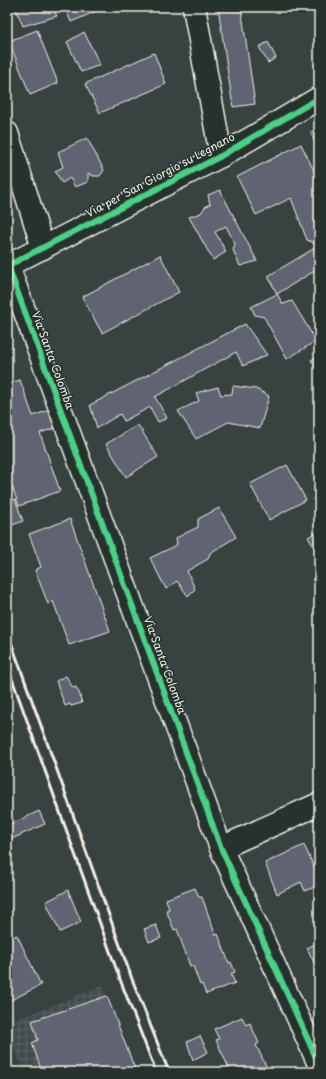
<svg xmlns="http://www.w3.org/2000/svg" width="326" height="1079" font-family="'Playpen Sans',sans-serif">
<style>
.industrial{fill:url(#industrial-grid)}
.grass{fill:url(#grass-dots);stroke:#a3b09f}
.building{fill:#606471;stroke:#f4f1e8}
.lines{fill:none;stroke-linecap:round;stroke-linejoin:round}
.street-casing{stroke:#f4f1e8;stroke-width:25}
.street{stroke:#26332d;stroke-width:22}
.rail{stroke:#f4f1e8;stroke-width:3}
.cycleway-casing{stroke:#26332d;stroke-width:8}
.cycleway{stroke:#4dcf88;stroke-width:6}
.labels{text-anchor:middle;stroke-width:3;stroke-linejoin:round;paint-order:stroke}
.street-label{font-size:11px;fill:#f4f1e8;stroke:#26332d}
</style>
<defs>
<pattern id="industrial-grid" width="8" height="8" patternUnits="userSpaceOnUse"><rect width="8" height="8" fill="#434c4f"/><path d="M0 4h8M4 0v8" fill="none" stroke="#5f6668"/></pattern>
<pattern id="grass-dots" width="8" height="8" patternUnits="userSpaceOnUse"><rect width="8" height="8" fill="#526f56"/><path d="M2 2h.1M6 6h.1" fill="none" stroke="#6c846e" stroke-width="1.8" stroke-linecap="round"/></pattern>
</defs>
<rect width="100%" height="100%" fill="#374241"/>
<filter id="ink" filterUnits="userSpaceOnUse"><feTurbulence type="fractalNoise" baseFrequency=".025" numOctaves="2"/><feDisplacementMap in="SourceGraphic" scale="8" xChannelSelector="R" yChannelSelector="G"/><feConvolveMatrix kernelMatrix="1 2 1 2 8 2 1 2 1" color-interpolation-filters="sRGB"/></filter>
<g filter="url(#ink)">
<!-- industrial -->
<path class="industrial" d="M103 986 132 1072H26L7 1035V1023Z"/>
<!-- grass -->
<path class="grass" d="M319 128V141L315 143 310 132Z"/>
<!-- building -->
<g class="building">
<path d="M15 7H52L57 16 23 26Z"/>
<path d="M65 7H106L71 22Z"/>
<path d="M218 7H241L255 104 233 107Z"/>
<path d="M37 30 58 83 30 95 9 41Z"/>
<path d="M84 32 100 65 81 72 67 42Z"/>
<path d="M268 42 276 58 268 63 259 47Z"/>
<path d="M154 53 166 84 100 113 85 84Z"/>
<path d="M87 138 104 170 100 176H93L88 173V182L75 187 70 178 62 183 55 171 63 167 58 152Z"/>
<path d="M301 144 319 181V268L277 294 268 276 315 248 314 243 307 240 291 198 256 215 237 177Z"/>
<path d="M220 190 257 261 240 266 233 250 235 244 226 226 215 232 226 252 213 260 189 217 201 213 205 207 210 204 208 195Z"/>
<path d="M160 255 179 292 102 333 82 297Z"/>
<path d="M277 294 283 304 292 301 316 341 287 359 264 317 255 315 251 307Z"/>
<path d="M245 324 267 355 243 366 236 352 155 397 167 418 158 422 150 407 124 421 120 414 97 428 90 405Z"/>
<path d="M319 356V372L311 360Z"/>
<path d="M20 380 33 416 49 410 55 428 40 433 60 491 19 506 7 472V384Z"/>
<path d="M233 386 256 389 269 396 260 428 228 422 196 439 178 411 199 401 196 393 218 387 221 395 232 394Z"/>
<path d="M138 425 158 457 126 477 106 444Z"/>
<path d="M287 465 306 500 269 520 250 484Z"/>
<path d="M15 499 23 521 7 527V502Z"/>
<path d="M219 508 236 537 210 553 208 559 187 571 195 589 188 596 177 581 166 589 150 558 177 545 176 538 198 527V519Z"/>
<path d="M70 519 110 631 69 645 53 601 48 604 35 570 41 567 29 534Z"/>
<path d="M319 531V556L308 537Z"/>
<path d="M66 676 73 688 76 687 81 697H80L82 703 71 706 70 704 65 706 56 681Z"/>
<path d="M39 811 45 824 7 841V826Z"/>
<path d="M304 845 319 878V885L305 891 301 882 277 894 265 863Z"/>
<path d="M195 888 199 897H202L214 931 216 935 218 934 229 963 231 962 235 972 231 974 235 983 206 994 202 984 200 985 193 966H190L177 929 174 930 166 910 169 909 166 899Z"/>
<path d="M68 890 81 922 60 932 46 902Z"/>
<path d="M156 925 161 938 149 942 144 929Z"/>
<path d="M17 935 41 985 7 1002V939Z"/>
<path d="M319 942V973L307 948Z"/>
<path d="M107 996 136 1072H42L32 1043 38 1040 32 1021Z"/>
<path d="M242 1017 246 1025 250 1023 252 1028 259 1043 256 1045 269 1072H231L227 1064 216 1040 219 1039 214 1029Z"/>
<path d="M200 1036 208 1052 193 1060 187 1042Z"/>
</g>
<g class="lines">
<defs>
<g id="street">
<path d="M194 7 221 156"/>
<path d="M7 133 43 248"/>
<path d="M7 266 221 156 319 98"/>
<path d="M8 266 221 848 319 1064"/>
<path d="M221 848 319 804"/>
</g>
</defs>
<!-- street casing -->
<use href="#street" class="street-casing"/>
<!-- street -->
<use href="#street" class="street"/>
<!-- rail -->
<g class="rail">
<path d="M7 631 132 979 169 1072"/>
<path d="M7 665 121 982 156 1072"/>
</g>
<defs>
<g id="cycleway">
<path d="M7 266 221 156 319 98"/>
<path d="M8 266 221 848 319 1064"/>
</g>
</defs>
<!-- cycleway casing -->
<use href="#cycleway" class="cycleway-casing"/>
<!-- cycleway -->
<use href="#cycleway" class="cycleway"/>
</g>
</g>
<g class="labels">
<!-- street labels -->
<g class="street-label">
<text transform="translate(160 175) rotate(-28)" y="4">Via per San Giorgio su Legnano</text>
<text transform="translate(53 360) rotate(70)" y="4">Via Santa Colomba</text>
<text transform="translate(165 665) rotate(70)" y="4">Via Santa Colomba</text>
</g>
</g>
<!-- margin -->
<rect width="326" height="1079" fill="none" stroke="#26332d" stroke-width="24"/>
<rect x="12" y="12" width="302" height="1055" fill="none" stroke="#f4f1e8" stroke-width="1.5" filter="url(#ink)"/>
</svg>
